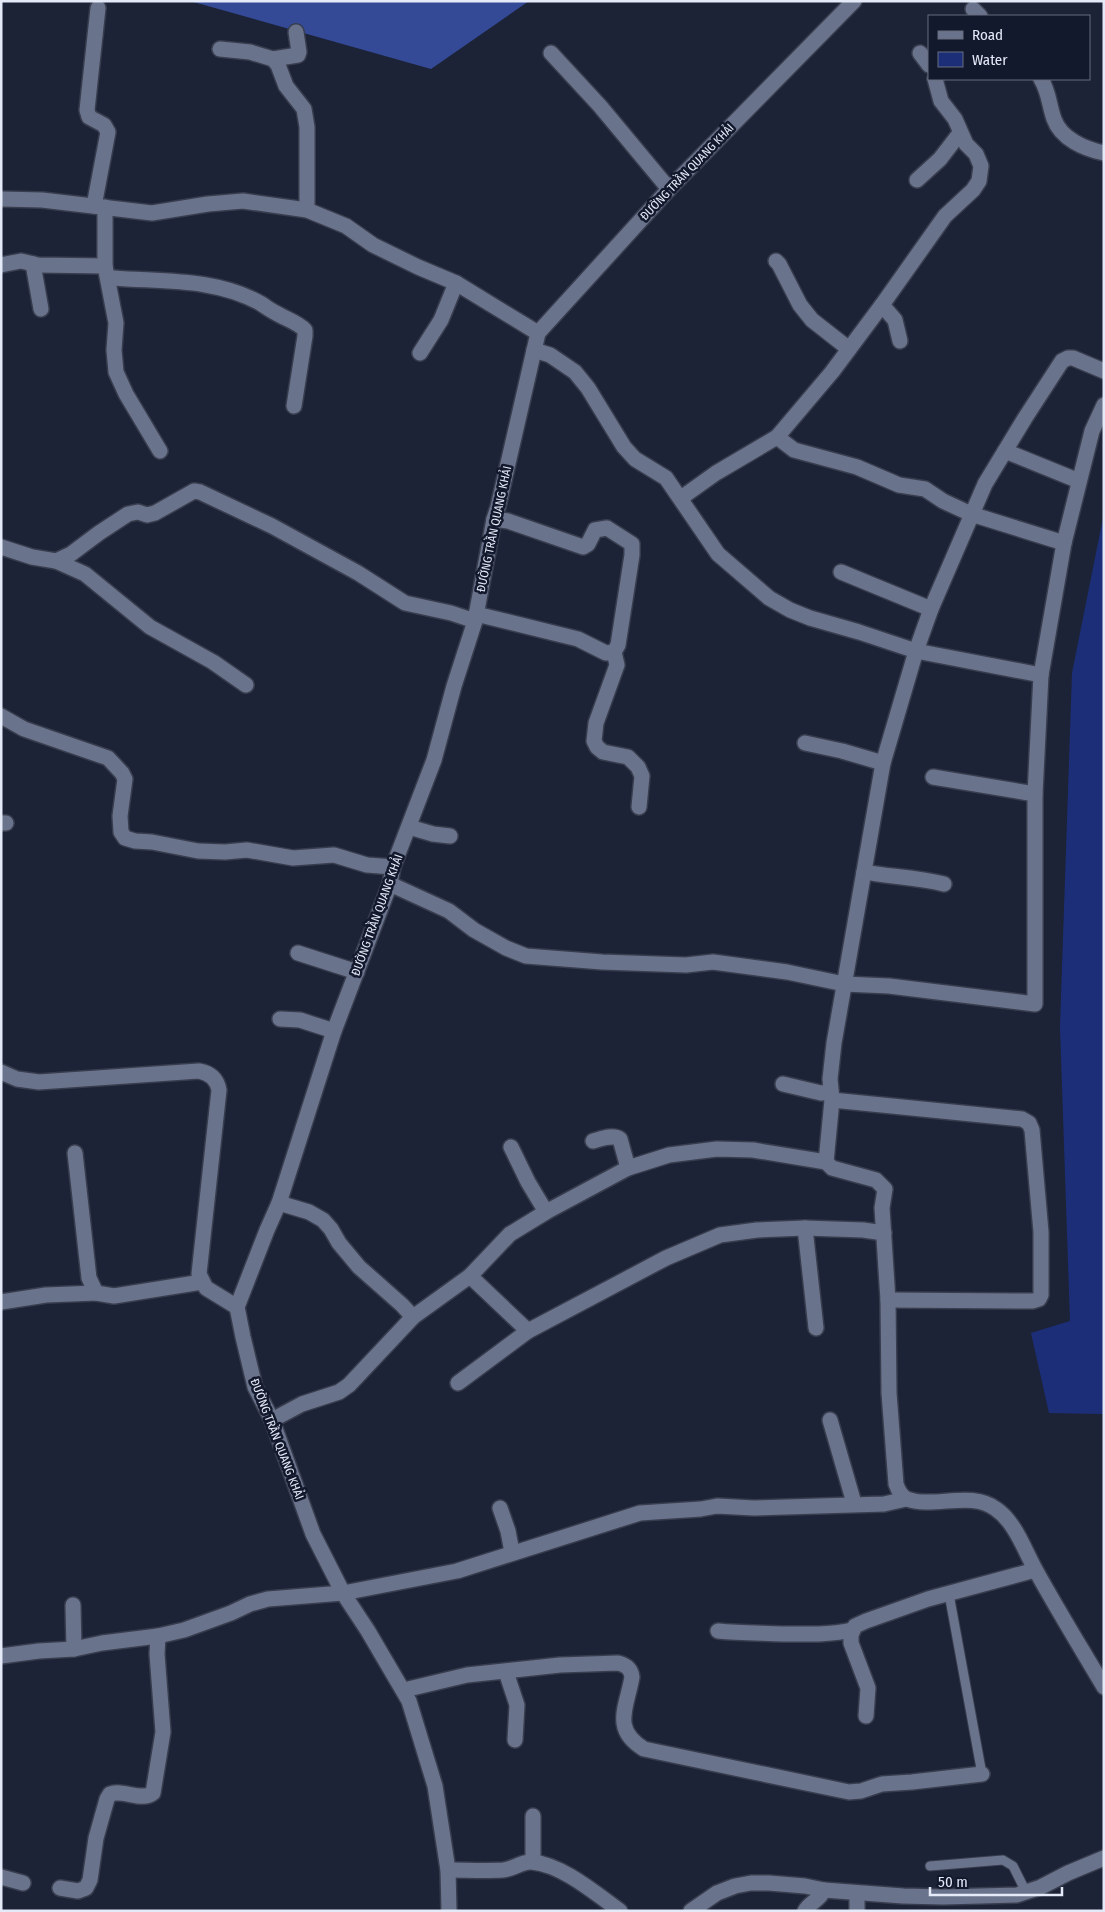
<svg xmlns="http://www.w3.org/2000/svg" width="1105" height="1912" font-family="'Fira Sans Condensed',sans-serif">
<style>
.forest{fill:#344a97}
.water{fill:#1d2e79}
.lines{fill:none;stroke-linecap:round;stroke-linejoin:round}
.lane-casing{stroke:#383d4e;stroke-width:11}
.street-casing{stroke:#383d4e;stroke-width:18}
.lane{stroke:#6a738c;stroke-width:9}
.street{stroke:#6a738c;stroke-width:15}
.labels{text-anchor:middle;stroke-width:5;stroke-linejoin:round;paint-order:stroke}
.street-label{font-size:12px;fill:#e5eaf8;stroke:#13192d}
</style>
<rect width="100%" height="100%" fill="#1c2337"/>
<!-- forest -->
<path class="forest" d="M190 1H529L431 69Z"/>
<!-- water -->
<path class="water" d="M1104 513V1414L1049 1413 1031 1333 1070 1321 1060 1027 1072 673Z"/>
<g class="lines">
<defs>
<g id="lane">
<path d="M949 1594 982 1774"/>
<path d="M930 1866 1003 1860 1013 1866 1026 1892"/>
</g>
<g id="street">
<path d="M973 9 980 16"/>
<path d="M220 49 250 52 273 59 278 65 286 86 304 109 307 127V210"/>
<path d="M551 53 600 106 669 189"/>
<path d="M920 53 929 65"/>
<path d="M273 59 298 55 299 52 296 32"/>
<path d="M1041 79C1049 92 1049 105 1054 119 1061 139 1085 149 1104 153"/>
<path d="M917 180 940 159 960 133"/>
<path d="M1 199 42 200 152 213 208 204 243 201 307 210 346 226 373 245 418 267 456 283 538 333"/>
<path d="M94 206 108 132 104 125 89 117 87 110 98 8"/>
<path d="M105 207V266L116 323 114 350 116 372 126 394 160 451"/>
<path d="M776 261 779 264 800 305 812 320 849 349"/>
<path d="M33 264 41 309"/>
<path d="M1 265 21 261 38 265 105 266"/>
<path d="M109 279 114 278C163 282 215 278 260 303 265 306 270 310 276 313 286 319 297 322 305 330V336L294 406"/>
<path d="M882 305 895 320 900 341"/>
<path d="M534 350 550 355 575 372 588 388 624 447 635 459 666 478 718 554 769 598 790 610 810 618 859 632 916 651 1041 675"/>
<path d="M420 353 441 320 456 283"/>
<path d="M1104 371 1073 358H1068L1062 361 1025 418 985 484 931 609 916 651 883 763 834 1043 830 1079 832 1100 826 1162 832 1168 876 1180 885 1189 882 1208 888 1300 889 1393 896 1484C898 1490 901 1496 907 1499 934 1509 971 1490 996 1509 1015 1522 1024 1549 1035 1569 1057 1609 1081 1648 1104 1687"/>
<path d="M777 437 794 450 857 467 899 485 925 489 943 501 971 514 1064 543"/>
<path d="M1005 451 1079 481"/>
<path d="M681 498 716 473 777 437 832 372 882 305 945 216 973 190 979 181 981 166 976 154 966 144 955 119 941 101 935 79"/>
<path d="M1 547 32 557 56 561 71 554 99 533 128 514 138 512 147 515 155 513 194 491 200 492 272 526 358 573 405 603 451 613 475 621"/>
<path d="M56 561 85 574 150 627 213 662 246 685"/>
<path d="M841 572 931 609"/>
<path d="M476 614 578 639 606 653 614 652 618 645 632 555V544L607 528 595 530 588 544 583 547 508 521 494 519"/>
<path d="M614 652 617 665 596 723 594 741 597 747 603 752 628 757 638 767 642 776 639 807"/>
<path d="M1 716 24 729 108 758 122 773 125 779 120 816 121 832 125 838 135 841 152 842 198 851 225 852 247 850 293 858 334 855 367 865 393 867"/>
<path d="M805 743 842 751 883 763"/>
<path d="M933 777 1035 794"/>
<path d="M1 823H6"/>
<path d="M409 827 433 834 450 836"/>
<path d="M864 872C891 877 917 877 944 884"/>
<path d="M390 884 449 911 474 930 506 948 526 956 602 962 686 965 713 962 787 972 844 984 889 986 1035 1004V794L1041 675 1064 543 1092 431 1104 405"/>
<path d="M298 953 357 972"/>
<path d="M280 1019 300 1020 334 1031"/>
<path d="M1 1072 17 1079 39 1082 199 1071C210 1073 217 1079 219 1090L199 1274 206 1288 237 1307"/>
<path d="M783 1084 821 1093 831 1092"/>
<path d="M832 1100 1022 1119 1029 1123 1032 1130 1041 1232V1295L1039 1299 1033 1301 888 1300"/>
<path d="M593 1141C601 1139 612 1134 620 1139L628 1168"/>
<path d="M511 1147 528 1182 546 1212"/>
<path d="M75 1153 89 1278 96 1293 114 1296 202 1282"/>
<path d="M279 1203 309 1212 323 1220 331 1229 339 1243 359 1267 402 1305 413 1317"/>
<path d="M805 1228 816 1328"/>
<path d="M470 1276 528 1331 666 1258 720 1235 757 1230 805 1228 863 1230 884 1233"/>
<path d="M1 1302 46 1295 96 1293"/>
<path d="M458 1383 528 1331"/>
<path d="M272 1420 302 1404 339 1392 349 1385 413 1317 470 1276 510 1234 546 1212 628 1168 669 1155 717 1149 753 1150 826 1162"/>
<path d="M830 1420 854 1503"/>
<path d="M500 1508 508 1531 512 1552"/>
<path d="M73 1605 74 1649"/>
<path d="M718 1631C740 1633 761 1633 783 1634 806 1634 830 1635 852 1630"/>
<path d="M1 1656 39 1651 74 1649 102 1643 158 1636 184 1630 231 1613 250 1604 268 1599 343 1593 457 1571 640 1513 701 1509 717 1506 754 1508 884 1504 906 1499"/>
<path d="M506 1672 517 1705 515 1740"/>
<path d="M404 1690 467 1675 560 1665 618 1663C626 1665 631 1668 632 1677 627 1707 611 1729 644 1749L849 1792 861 1791 882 1784 912 1782 982 1774"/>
<path d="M866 1716 868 1688 851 1643V1635L855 1626 866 1621 928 1599 1035 1570"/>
<path d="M533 1816V1862"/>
<path d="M448 1870C466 1870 485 1871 503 1870 514 1869 522 1861 532 1862 563 1865 596 1894 620 1911"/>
<path d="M1 1877 23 1883"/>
<path d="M60 1888 78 1891 86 1888 90 1880 96 1838 107 1799 110 1794C123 1789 142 1802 153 1793L163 1732 157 1654 158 1636"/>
<path d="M449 1911 448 1870 435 1786 409 1701 368 1631 343 1593 313 1534 272 1420 255 1387 243 1337 237 1307 267 1230 279 1203 334 1031 390 884 393 867 434 760 454 686 475 621 494 519 498 507 538 333 669 189 854 1"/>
<path d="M691 1911 717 1893 735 1886 751 1883H769L805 1886 824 1890 903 1896 943 1897 1017 1895 1041 1887 1068 1873 1104 1858"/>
<path d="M805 1911C810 1902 819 1901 824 1890"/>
<path d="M857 1911V1893"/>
</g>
</defs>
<!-- lane casing -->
<use href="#lane" class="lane-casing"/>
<!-- street casing -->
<use href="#street" class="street-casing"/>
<!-- lane -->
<use href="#lane" class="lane"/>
<!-- street -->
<use href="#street" class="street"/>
</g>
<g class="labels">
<!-- street labels -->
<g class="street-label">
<text transform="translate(687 172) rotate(-46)" y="4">ĐƯỜNG TRẦN QUANG KHẢI</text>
<text transform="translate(494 529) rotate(-78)" y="4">ĐƯỜNG TRẦN QUANG KHẢI</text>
<text transform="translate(377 915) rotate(-70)" y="4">ĐƯỜNG TRẦN QUANG KHẢI</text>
<text transform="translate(277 1439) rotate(69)" y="4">ĐƯỜNG TRẦN QUANG KHẢI</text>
</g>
</g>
<!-- border -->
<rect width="1105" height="1912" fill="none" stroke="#e5eaf8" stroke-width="5"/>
<!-- legend -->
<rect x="928" y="15" width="162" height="65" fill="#13192d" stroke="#676d7e"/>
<rect x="938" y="31" width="25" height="8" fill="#6a738c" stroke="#676d7e"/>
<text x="972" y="40" font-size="15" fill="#e5eaf8">Road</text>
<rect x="938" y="52" width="25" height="15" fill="#1d2e79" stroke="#676d7e"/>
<text x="972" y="65" font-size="15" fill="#e5eaf8">Water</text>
<!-- scale -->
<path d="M930 1887v8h132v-8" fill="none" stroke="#e5eaf8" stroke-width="2.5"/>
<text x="938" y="1887" font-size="15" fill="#e5eaf8" stroke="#13192d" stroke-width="4" paint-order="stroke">50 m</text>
</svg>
